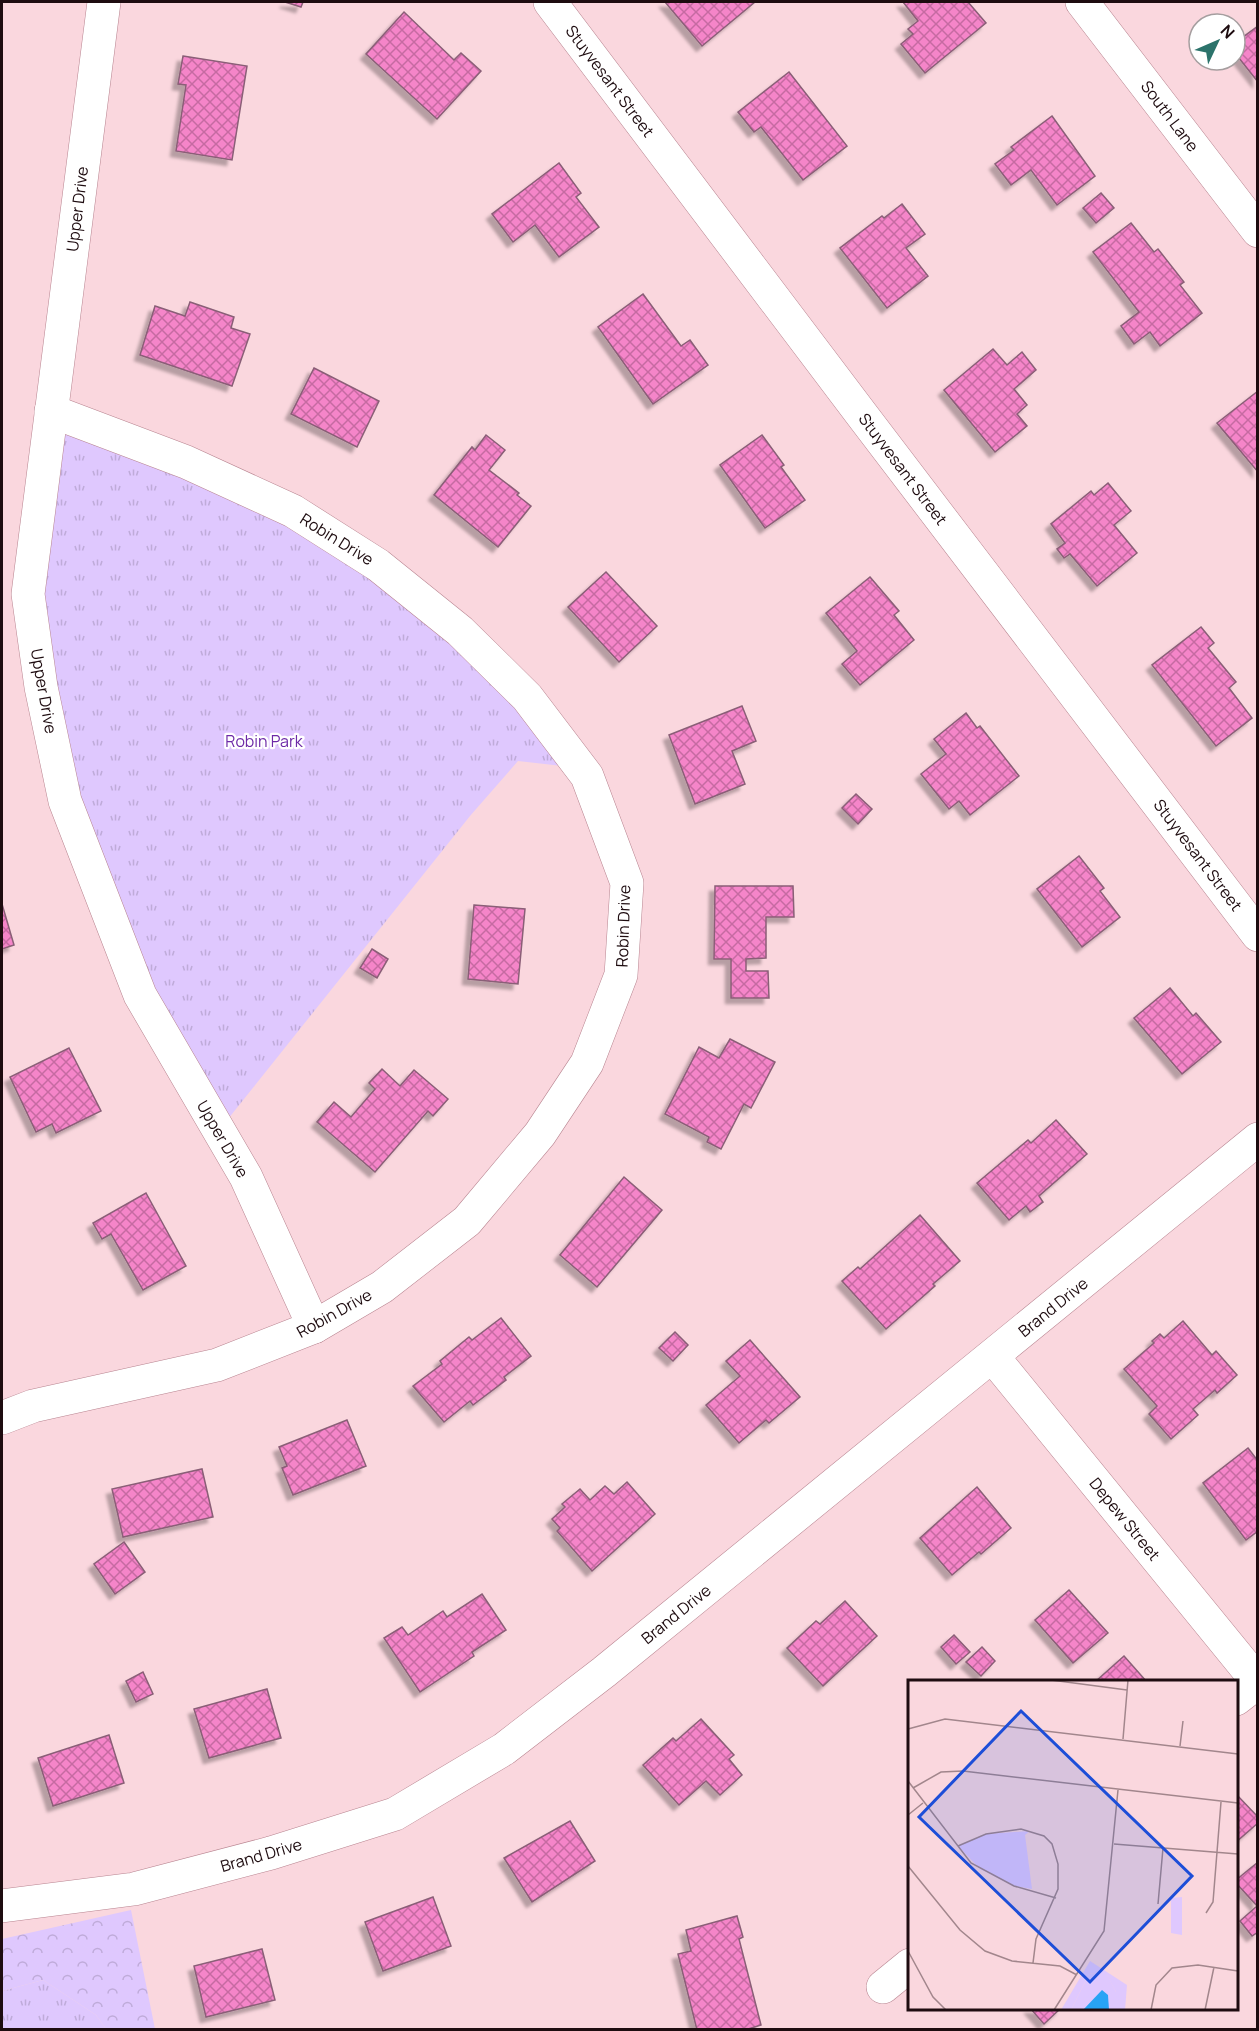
<svg xmlns="http://www.w3.org/2000/svg" width="1259" height="2031" font-family="Manrope,sans-serif">
<style>
.grass{fill:url(#grass-tufts)}
.forest{fill:url(#forest-crowns)}
.building{fill:url(#building-cross-hatch);stroke:#8a5e77;stroke-width:1.5;filter:url(#shadow)}
.lines{fill:none;stroke-linecap:round;stroke-linejoin:round}
.street-casing{stroke:#b88490;stroke-width:34}
.street{stroke:#fff;stroke-width:33}
.labels{text-anchor:middle;stroke-width:4.5;stroke-linejoin:round;paint-order:stroke}
.street-label{font-size:16px;fill:#1e0c10;stroke:#fff}
.park-label{font-size:16px;fill:#6d2aa7;stroke:#fff}
.inset-road{fill:none;stroke:#a2868c;stroke-width:1.5}
.view{fill:#1d4ed8;fill-opacity:0.15;stroke:#1d4ed8;stroke-width:3}
.inset-edge{fill:none;stroke:#1e0c10;stroke-width:3}
</style>
<defs>
<pattern id="grass-tufts" width="24" height="20" patternUnits="userSpaceOnUse" patternTransform="scale(1.5)"><rect width="24" height="20" fill="#dfc8fe"/><path d="M3 7l-1-3M5 7V3M7 7l1-3M15 17l-1-3M17 17v-4M19 17l1-3" fill="none" stroke="#bfabd9"/></pattern>
<pattern id="forest-crowns" width="20" height="18" patternUnits="userSpaceOnUse" patternTransform="scale(1.5)"><rect width="20" height="18" fill="#dfc8fe"/><path d="M2 6a3 3 0 1 1 6 0M12 15a3 3 0 1 1 6 0" fill="none" stroke="#bfabd9"/></pattern>
<pattern id="building-cross-hatch" width="8" height="8" patternUnits="userSpaceOnUse" patternTransform="scale(1.5)"><rect width="8" height="8" fill="#f585c9"/><path d="M0 0l8 8M0 8l8-8" fill="none" stroke="#c66ba2"/></pattern>
<filter id="shadow"><feDropShadow dx="-5.5" dy="5.5" stdDeviation="1.5" flood-color="#0004"/></filter>
</defs>
<rect width="100%" height="100%" fill="#fad7de"/>
<!-- grass -->
<g class="grass">
<path d="M51 411 186 462 460 631 571 767 518 761 470 816 228 1119 140 995 41 687Z"/>
<path d="M43 1980 96 2015 106 2029 2 2030V1991Z"/>
</g>
<!-- forest -->
<path class="forest" d="M131 1910 155 2029H106L96 2015 43 1980 2 1991V1939Z"/>
<!-- building -->
<g class="building">
<path d="M285 2H303L301 7Z"/>
<path d="M665 2H755L702 46Z"/>
<path d="M903 2H968L986 23 925 73 901 44 913 34 908 29 918 21Z"/>
<path d="M404 12 454 60 461 53 481 71 437 119 366 54Z"/>
<path d="M1258 26V82L1235 53V43Z"/>
<path d="M183 56 247 66 232 160 176 151 186 85 178 84Z"/>
<path d="M789 72 847 146 803 180 761 127 754 132 738 112Z"/>
<path d="M1052 116 1095 176 1057 205 1031 170 1011 185 995 164 1014 150 1011 147Z"/>
<path d="M559 163 581 193 576 197 599 227 559 257 535 225 513 242 492 214Z"/>
<path d="M1101 193 1114 208 1096 223 1083 208Z"/>
<path d="M902 204 925 234 906 248 928 276 887 308 840 248 882 216 884 218Z"/>
<path d="M1131 223 1154 252 1158 249 1184 282 1180 285 1202 313 1160 346 1150 332 1134 344 1121 326 1139 312 1093 252Z"/>
<path d="M643 294 681 346 690 340 708 365 653 404 598 327Z"/>
<path d="M190 302 234 317 231 328 250 334 232 386 140 355 155 306 185 316Z"/>
<path d="M993 349 1007 365 1022 352 1036 370 1014 389 1027 405 1017 414 1027 426 995 452 944 390Z"/>
<path d="M314 368 379 401 357 447 291 414Z"/>
<path d="M1258 391V472L1217 423Z"/>
<path d="M486 435 505 450 489 470 519 493 517 495 531 506 498 547 434 495 472 447 475 450Z"/>
<path d="M762 435 784 465 781 467 805 500 765 528 720 465Z"/>
<path d="M1108 483 1131 511 1114 525 1137 553 1097 586 1070 554 1064 558 1057 549 1065 543 1051 524 1091 491 1094 495Z"/>
<path d="M606 572 657 626 619 662 568 607Z"/>
<path d="M870 577 899 611 894 615 914 640 860 685 842 664 857 651 826 613Z"/>
<path d="M1201 627 1214 643 1208 648 1236 682 1229 688 1252 718 1216 746 1152 665Z"/>
<path d="M742 706 756 741 732 751 745 784 695 804 669 735Z"/>
<path d="M966 713 977 728 980 726 1019 776 970 815 959 801 949 809 921 774 946 754 934 739Z"/>
<path d="M856 794 872 809 858 824 842 808Z"/>
<path d="M1079 856 1104 888 1100 891 1120 917 1082 947 1037 889Z"/>
<path d="M715 886H793L794 917H766V958L746 959V971H768L769 998H731V959H714Z"/>
<path d="M2 904 14 945 2 949Z"/>
<path d="M474 905 525 909 518 984 468 979Z"/>
<path d="M372 949 388 959 377 978 360 968Z"/>
<path d="M1170 988 1193 1016 1196 1013 1221 1042 1182 1074 1134 1018Z"/>
<path d="M730 1039 775 1062 751 1108 744 1104 721 1149 707 1142 709 1137 665 1114 699 1047 719 1058Z"/>
<path d="M69 1048 101 1111 56 1133 52 1124 36 1132 10 1077Z"/>
<path d="M382 1069 400 1086 414 1070 448 1099 433 1116 428 1111 375 1172 317 1122 334 1102 351 1117 375 1089 369 1083Z"/>
<path d="M1056 1120 1087 1154 1039 1196 1043 1202 1030 1212 1026 1206 1009 1220 977 1183 1028 1140 1031 1143Z"/>
<path d="M624 1177 662 1210 597 1287 560 1255Z"/>
<path d="M146 1193 186 1266 143 1290 111 1234 102 1239 93 1223Z"/>
<path d="M920 1215 960 1261 933 1284 935 1286 886 1329 842 1281 858 1267 860 1269Z"/>
<path d="M501 1318 531 1356 504 1377 506 1380 473 1405 470 1401 444 1422 413 1386 442 1364 440 1361 469 1337 472 1340Z"/>
<path d="M1183 1321 1212 1355 1216 1351 1237 1375 1217 1393 1215 1390 1193 1409 1198 1415 1171 1439 1149 1414 1157 1406 1124 1369 1154 1343 1152 1341 1160 1334 1164 1338Z"/>
<path d="M675 1332 688 1345 673 1361 659 1348Z"/>
<path d="M750 1340 800 1397 769 1423 766 1420 739 1443 706 1405 740 1376 726 1361Z"/>
<path d="M347 1420 366 1466 293 1495 282 1468 287 1466 279 1447Z"/>
<path d="M1248 1448 1258 1461V1531L1246 1540 1203 1483Z"/>
<path d="M202 1469 213 1517 123 1537 112 1489Z"/>
<path d="M627 1482 655 1514 592 1571 557 1531 560 1528 552 1519 565 1507 562 1504 580 1489 590 1500 605 1486 614 1494Z"/>
<path d="M977 1487 1011 1528 981 1554 979 1552 952 1575 920 1538Z"/>
<path d="M124 1542 145 1572 115 1594 94 1564Z"/>
<path d="M1069 1590 1108 1633 1073 1663 1035 1620Z"/>
<path d="M482 1594 506 1630 472 1652 474 1656 420 1692 384 1638 402 1627 408 1635 443 1611 447 1617Z"/>
<path d="M845 1601 877 1636 823 1686 787 1648 816 1621 820 1624Z"/>
<path d="M954 1635 970 1652 956 1664 941 1647Z"/>
<path d="M982 1647 995 1661 981 1676 966 1662Z"/>
<path d="M1124 1656 1147 1682H1095Z"/>
<path d="M143 1672 153 1694 136 1702 126 1681Z"/>
<path d="M267 1689 281 1738 209 1758 194 1709Z"/>
<path d="M701 1719 734 1755 729 1759 742 1775 720 1795 706 1781 679 1805 643 1765 673 1738 676 1741Z"/>
<path d="M109 1735 124 1783 53 1806 38 1758Z"/>
<path d="M1236 1794 1258 1817V1823L1236 1842Z"/>
<path d="M570 1821 595 1861 532 1902 504 1858Z"/>
<path d="M1258 1862V1932L1252 1936 1240 1921 1257 1906 1236 1883V1880Z"/>
<path d="M433 1897 451 1946 383 1971 365 1922Z"/>
<path d="M737 1916 743 1937 739 1939 761 2025 745 2030H697L678 1954 691 1951 686 1930Z"/>
<path d="M262 1949 275 2000 206 2017 194 1966Z"/>
<path d="M1030 2008H1061L1044 2024Z"/>
</g>
<g class="lines">
<defs>
<g id="street">
<path d="M104 2 28 594 41 687 65 801 140 995 246 1177 314 1327"/>
<path d="M550 2 862 415 1258 935"/>
<path d="M1082 2 1258 231"/>
<path d="M993 1357 1258 1682"/>
<path d="M2 1418 33 1406 217 1365 314 1327 382 1287 467 1221 540 1134 587 1063 621 975 627 883 587 776 527 697 460 631 378 565 293 511 186 462 51 411"/>
<path d="M1236 1699 1258 1682"/>
<path d="M2 1906 134 1889 271 1853 395 1814 504 1749 604 1672 1258 1139"/>
<path d="M883 1987 910 1965"/>
</g>
</defs>
<!-- street casing -->
<use href="#street" class="street-casing"/>
<!-- street -->
<use href="#street" class="street"/>
</g>
<g class="labels">
<!-- street labels -->
<g class="street-label">
<text transform="translate(610 81) rotate(53)" y="6">Stuyvesant Street</text>
<text transform="translate(1170 116) rotate(53)" y="6">South Lane</text>
<text transform="translate(77 209) rotate(-83)" y="6">Upper Drive</text>
<text transform="translate(903 469) rotate(53)" y="6">Stuyvesant Street</text>
<text transform="translate(337 539) rotate(32)" y="6">Robin Drive</text>
<text transform="translate(44 691) rotate(80)" y="6">Upper Drive</text>
<text transform="translate(1198 855) rotate(53)" y="6">Stuyvesant Street</text>
<text transform="translate(623 926) rotate(-88)" y="6">Robin Drive</text>
<text transform="translate(223 1139) rotate(60)" y="6">Upper Drive</text>
<text transform="translate(1053 1307) rotate(-39)" y="6">Brand Drive</text>
<text transform="translate(334 1313) rotate(-29)" y="6">Robin Drive</text>
<text transform="translate(1125 1519) rotate(51)" y="6">Depew Street</text>
<text transform="translate(676 1614) rotate(-39)" y="6">Brand Drive</text>
<text transform="translate(261 1855) rotate(-16)" y="6">Brand Drive</text>
</g>
<!-- park labels -->
<g class="park-label">
<text x="264" y="747">Robin Park</text>
</g>
</g>
<!-- overview -->
<g transform="translate(908 1680)">
<rect width="330" height="330" fill="#fad7de"/>
<path d="M122 151 117 155 124 209 106 206 72 189 50 166 78 154ZM188 293 199 294 208 312V330H163L181 294Z" fill="#dfc8fe"/>
<path d="M274 217V255L263 253V218ZM182 281 219 305 217 330H208V312L199 295 188 293 181 294 163 330H153Z" fill="#dfc8fe"/>
<path d="M194 310 200 315 201 330H175Z" fill="#28a3f5"/>
<path class="inset-road" d="M143 0 219 10M0 49 37 39 330 74M215 59 220 0M272 66 275 41M0 101 63 183 106 206 148 218M5 108 33 92 55 91 330 123M0 135 15 123M206 164 330 174M50 166 78 154 113 149 136 156 144 164 150 184V209L128 259 125 283M0 186 52 250 77 271 104 281 152 286 169 295M250 224 255 168M298 233 305 222 313 122M0 271 25 317 38 330M146 330 196 251 210 110M243 330 248 305 264 288 290 285 330 291M297 330 306 287"/>
<path class="view" d="M113 31 284 196 182 302 11 137Z"/>
<rect width="330" height="330" class="inset-edge"/>
</g>
<!-- border -->
<rect width="1259" height="2031" fill="none" stroke="#1e0c10" stroke-width="6"/>
<!-- north arrow -->
<g transform="translate(1217 42) rotate(46)"><circle r="28" fill="#ffffff" stroke="#a59e9f" stroke-width="1.5"/>
<path d="M0-4.5L10 22L0 15L-10 22Z" fill="#2c736b"/>
<text y="-9" font-size="16" font-weight="bold" text-anchor="middle" fill="#1e0c10">N</text>
</g>
</svg>
